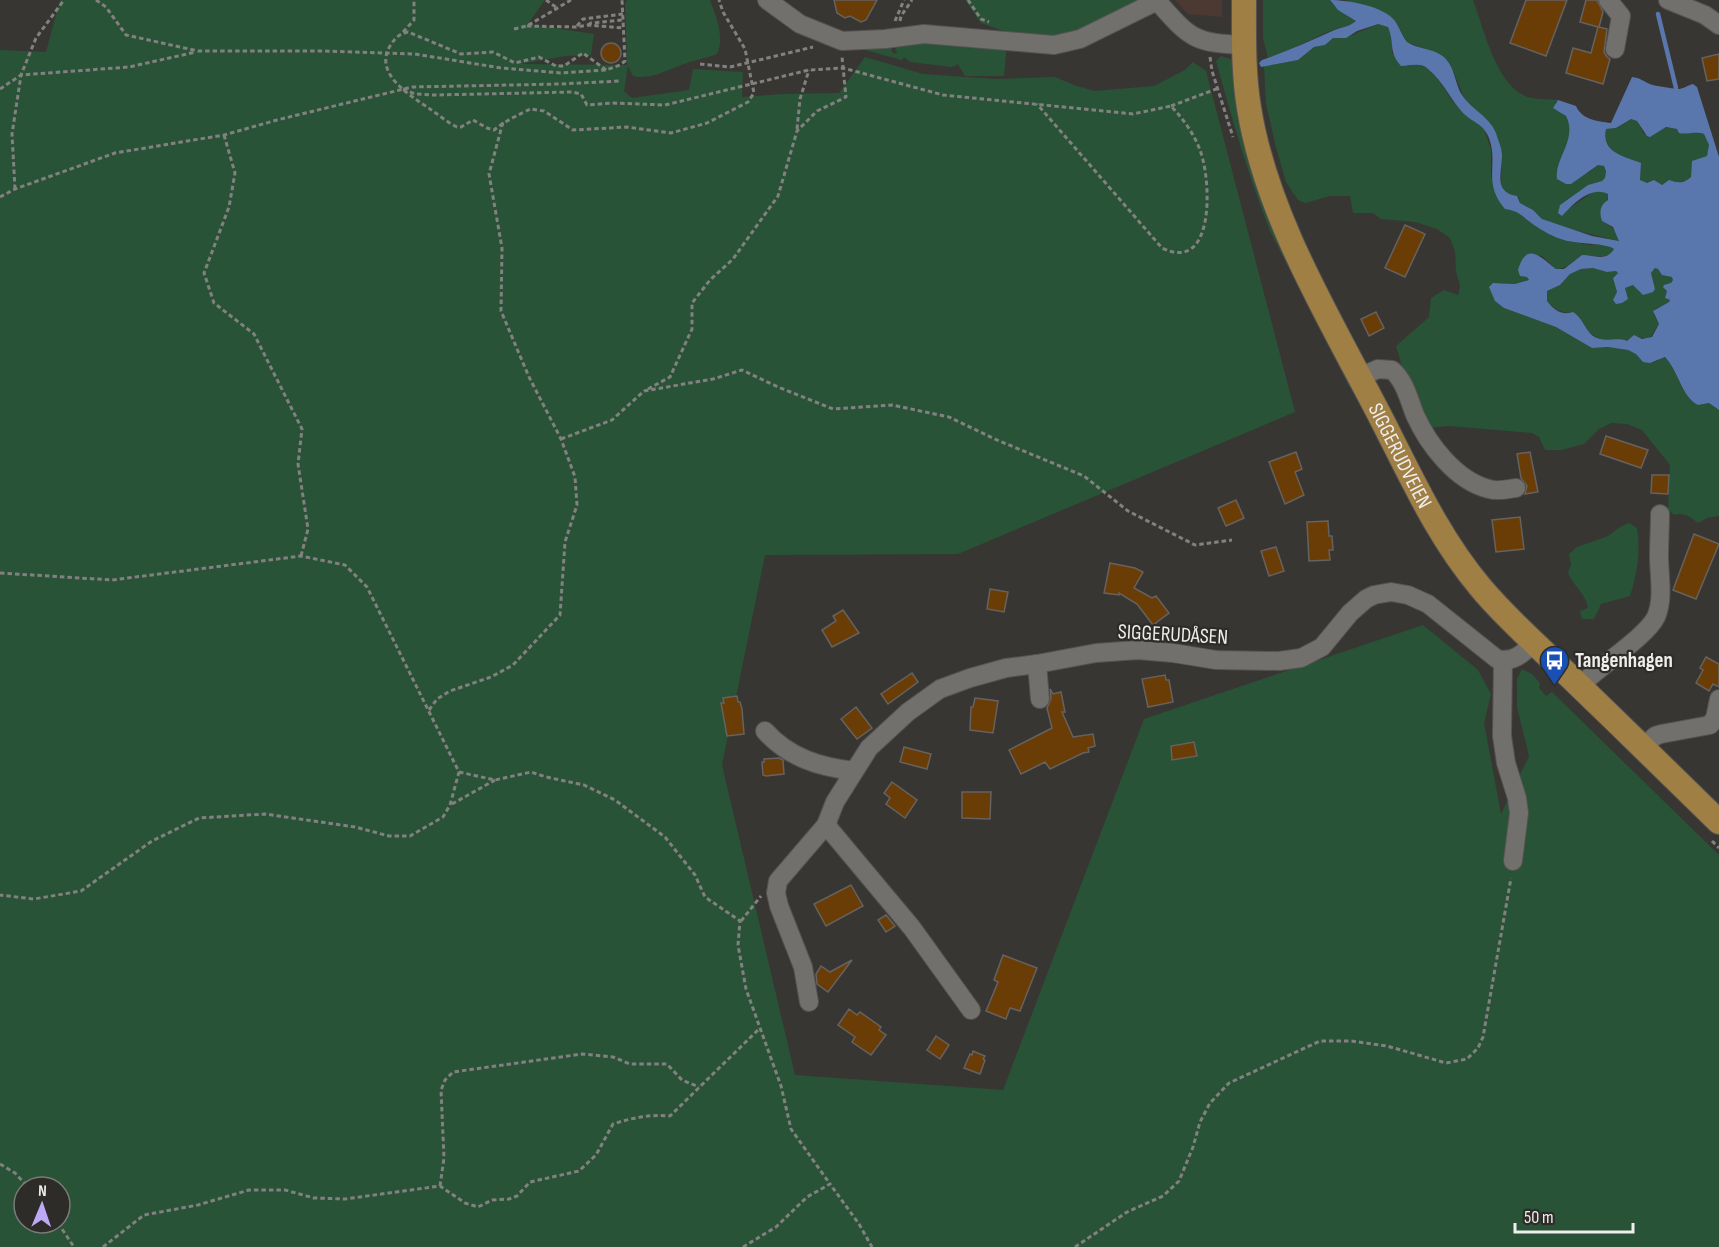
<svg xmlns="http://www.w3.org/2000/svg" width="1719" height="1247" font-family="'Sofia Sans Condensed',sans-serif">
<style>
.education{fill:#4c3931}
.green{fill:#285337;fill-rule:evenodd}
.water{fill:#5977ad;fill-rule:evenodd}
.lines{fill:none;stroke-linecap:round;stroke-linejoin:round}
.stream{stroke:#5977ad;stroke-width:4.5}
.building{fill:#6b3d06;stroke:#65625f;stroke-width:1.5}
.minor-casing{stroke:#555351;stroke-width:20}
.major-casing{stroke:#555351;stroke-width:26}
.path{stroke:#83817f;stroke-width:3;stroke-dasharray:4.5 3;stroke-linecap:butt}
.minor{stroke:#72706d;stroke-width:18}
.major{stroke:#a07f45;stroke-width:24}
.labels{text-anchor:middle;stroke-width:4.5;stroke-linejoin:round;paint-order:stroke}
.street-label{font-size:21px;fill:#efeeec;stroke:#2d2c29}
.poi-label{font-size:21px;font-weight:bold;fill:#efeeec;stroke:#2d2c29;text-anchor:start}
</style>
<rect width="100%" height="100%" fill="#383633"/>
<!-- education -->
<path class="education" d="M1175 0H1222V17L1188 14Z"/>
<!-- green -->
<g class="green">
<path d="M60 0H545L528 24 594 34 591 55 565 56 521 64 627 65 625 4 627 0H710C716 16 725 38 717 54 706 58 695 60 684 64 667 70 651 80 633 76L628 66 624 91 632 98 689 90 693 69 743 72 742 97 784 94 839 93 865 57 923 74 996 79 1055 77 1074 85 1094 91 1154 86 1185 70 1193 62 1206 71 1295 412 958 554 765 555 722 765 795 1075 1003 1090 1144 719 1423 625 1478 670 1491 694 1484 723 1501 814 1529 756 1517 707V679L1522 669 1532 674 1540 683 1539 688 1546 696 1552 692 1719 855V1247H0V50L46 52ZM24 1187H60V1223H24Z"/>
<path d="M965 0H1138L1140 4 1075 35 1039 40 1015 35 981 23Z"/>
<path d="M1263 0H1330L1333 5 1357 21C1348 28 1340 27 1330 31 1309 40 1290 51 1268 58L1263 38Z"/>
<path d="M1345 0H1473C1484 29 1494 77 1521 94 1531 100 1547 99 1558 100L1555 103C1558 109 1564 113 1567 118 1576 132 1564 153 1558 166L1588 173 1598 165 1604 166 1606 171 1605 178 1602 181 1588 185 1561 204 1559 209 1567 210 1596 190 1606 192 1609 196C1605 206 1598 208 1602 221 1611 226 1617 230 1619 241L1561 227 1542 219 1533 210 1520 203 1519 198 1503 191 1501 182 1502 152 1495 132 1464 98 1454 73 1440 54 1406 42C1402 35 1400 26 1394 20 1381 6 1361 7 1345 0Z"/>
<path d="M1378 24 1388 27 1393 38 1392 53 1408 66C1433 58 1443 91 1456 105 1464 113 1473 121 1483 126L1491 149V177L1513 210 1549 234 1564 240 1590 245H1608L1614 249 1609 255C1598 258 1589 254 1579 258 1570 262 1567 269 1556 269L1541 255 1527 277 1529 280 1515 284 1497 283 1504 308 1556 327 1592 348 1608 347 1628 350 1655 362 1663 357 1667 359C1678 374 1682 396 1698 405L1709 403 1719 410V516L1707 518 1698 523C1690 517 1685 512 1674 515L1668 509 1670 465 1642 430 1627 424 1611 423 1599 429 1584 444 1561 450H1545L1539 437 1532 433 1449 426 1427 428 1409 390 1396 346 1429 317 1431 298 1444 290 1458 295 1460 286 1456 271 1455 251 1450 238 1437 229 1415 222 1381 219 1373 213H1353L1350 196H1330L1305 203 1298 200 1293 193 1286 182 1276 147 1266 104 1264 66 1298 60 1314 47 1325 45 1333 38 1352 35Z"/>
<path d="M915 43 1007 45 1004 76H965L958 64 952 67 910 62 904 57 902 60 858 48 891 45 892 52 896 54 897 52 895 50 896 47Z"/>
<path d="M1221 56 1233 60 1355 385 1350 388 1270 231C1248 175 1232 119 1216 61Z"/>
<path d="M1631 119 1637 121 1644 134 1652 136C1664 125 1672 126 1685 134L1694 131 1704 134 1710 146 1707 156 1695 160 1692 166 1691 177C1679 186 1680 180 1668 181L1662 185 1654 180 1647 183 1640 180 1641 163C1624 156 1601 153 1606 129L1617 128Z"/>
<path d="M1593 268 1607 272 1616 271 1618 273 1613 277 1617 292 1614 298 1626 292 1625 287 1633 285 1636 286 1639 292 1655 289 1651 273 1655 268 1658 269 1662 275 1672 277 1674 280 1667 291 1665 298 1670 300 1669 302 1655 309 1654 315 1659 324 1649 339 1636 337 1627 341 1599 339 1589 332 1578 315C1565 312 1557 313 1547 301V291L1560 285 1570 274 1581 269Z"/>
<path d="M1629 523 1637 528C1641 551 1637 574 1630 596L1601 604 1594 619H1582L1580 611 1588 608C1586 594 1573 585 1568 573L1571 564 1569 554 1577 547 1608 536 1620 527Z"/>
</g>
<!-- water -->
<path class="water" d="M1330 0C1348 0 1384 6 1395 21 1400 28 1402 36 1407 42 1417 49 1431 48 1441 55 1455 64 1454 82 1462 95 1472 110 1489 116 1496 133 1498 140 1502 148 1502 155 1502 173 1493 192 1517 196L1520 203 1533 210 1542 219 1592 236 1619 241 1613 227 1602 221C1599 212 1600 205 1608 200V194C1591 185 1573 204 1562 216L1558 213 1560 205 1588 185 1602 181 1605 178 1606 171 1604 166 1598 165 1571 184H1566L1557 179C1554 158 1578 140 1566 116L1553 108 1558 100 1576 106C1582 120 1597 121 1611 123L1632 77C1640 78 1643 81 1650 84 1654 86 1676 89 1679 89 1683 89 1688 85 1693 84L1697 87 1719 157V410L1709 403 1698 405C1681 396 1679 372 1665 357L1650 363 1643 362 1636 354 1628 350 1608 347 1592 348 1556 327 1504 308 1495 301 1489 287 1493 283 1515 284 1529 280 1527 277 1520 276 1518 270C1527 240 1541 258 1556 269H1564L1582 255C1594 255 1606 262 1614 249 1607 243 1576 244 1564 240 1553 237 1543 231 1534 225 1524 218 1518 210 1505 209 1482 182 1499 165 1489 138 1483 123 1473 123 1463 113 1450 99 1443 81 1428 69 1420 62 1411 66 1401 66 1388 51 1395 44 1388 27L1378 24 1357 31 1346 38H1333L1325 45 1314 47 1298 60 1261 67 1259 63 1262 60C1286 52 1307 42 1330 32 1339 27 1348 28 1356 21L1338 10ZM1631 119 1637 121 1647 136 1650 137 1666 127 1677 129 1679 133C1688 135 1694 131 1704 134L1709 145 1707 156 1692 161 1691 177C1683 184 1679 183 1669 180L1662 185 1654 180 1647 183 1640 180 1641 163C1624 156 1601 153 1606 129L1616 128ZM1593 268 1607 272 1616 271 1618 273 1613 278 1617 292 1613 300 1616 304 1622 303 1628 299 1625 288 1633 285 1643 295 1653 292 1655 289 1651 273 1655 268 1658 269 1662 275 1672 277 1673 280 1671 283 1664 285 1663 287 1667 291 1665 298 1670 300 1669 302 1653 311 1659 324 1652 337 1642 339 1634 335 1627 341C1618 337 1606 342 1597 338 1585 333 1584 318 1573 312 1562 316 1554 310 1547 301V291L1560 285 1570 274 1581 269Z"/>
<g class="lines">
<!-- stream -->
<path class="stream" d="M1658 14 1676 88"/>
</g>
<!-- building -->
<g class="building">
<path d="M834 0H877L866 20 861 22 850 16 845 18 837 13Z"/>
<path d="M1526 0H1567L1546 56 1510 43Z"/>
<path d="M1586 0H1597L1603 12 1599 27 1607 29 1604 52 1607 57 1610 59 1603 84 1566 73 1573 48 1591 53 1598 27 1580 22Z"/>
<circle cx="611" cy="53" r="10"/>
<path d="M1719 54V79L1707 81 1702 58Z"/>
<path d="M1405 225 1425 234 1405 277 1385 268Z"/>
<path d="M1376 312 1384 328 1369 336 1361 319Z"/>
<path d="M1606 436 1648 450 1641 468 1600 454Z"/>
<path d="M1296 452 1302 469 1295 472 1304 495 1285 504 1269 462Z"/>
<path d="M1530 452 1538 492 1525 494 1527 486 1521 478 1517 454Z"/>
<path d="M1652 475H1669L1668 494 1651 493Z"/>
<path d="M1236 500 1244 518 1226 526 1218 508Z"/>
<path d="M1520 517 1524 549 1496 552 1492 520Z"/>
<path d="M1328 521 1329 536H1332L1333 550H1329L1330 560 1309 561 1307 522Z"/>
<path d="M1694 534 1719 544 1696 599 1673 590Z"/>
<path d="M1276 547 1284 571 1269 576 1261 551Z"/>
<path d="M1110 563 1135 568 1143 572 1134 588 1152 598 1156 596 1169 613 1153 625 1137 604 1119 593V595L1104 593Z"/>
<path d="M990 589 1008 592 1004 612 987 609Z"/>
<path d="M843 610 859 633 832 647 822 630 836 621 833 616Z"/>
<path d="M1706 657 1719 664V687L1713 684 1709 691 1696 683 1703 670 1700 668Z"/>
<path d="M912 673 918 682 888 704 881 694Z"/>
<path d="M1165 675 1166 680H1169L1173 702 1148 707 1142 679Z"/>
<path d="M1050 689 1053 694 1061 692 1065 712H1062L1073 737 1093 734 1095 746 1088 748 1089 752 1083 753 1050 769 1045 762 1021 774 1009 750 1052 728 1047 708 1051 699Z"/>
<path d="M737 696 738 702H740L742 709 744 734 727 736 721 703H724L723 698Z"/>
<path d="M975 698 998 701 993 733 970 730 971 707H973Z"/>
<path d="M856 707 872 728 857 739 841 719Z"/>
<path d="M1194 742 1197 756 1172 760 1171 746Z"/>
<path d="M904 747 931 754 927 769 900 762Z"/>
<path d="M779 758 783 760 784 774 766 776 763 775 762 762H764V759Z"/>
<path d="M892 782 917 800 905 818 886 804 890 798 884 793Z"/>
<path d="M962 792H991L990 819 962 818Z"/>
<path d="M851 885 863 906 826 926 814 904Z"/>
<path d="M886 915 895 926 886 932 878 920Z"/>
<path d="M1003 955 1037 968 1020 1011 1010 1008 1006 1019 986 1011 998 982 994 980Z"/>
<path d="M852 960 828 992 817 984 816 974 821 966 830 972Z"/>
<path d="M849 1009 857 1015 860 1012 881 1027 879 1030 886 1035 871 1055 852 1042 855 1037 838 1025Z"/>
<path d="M936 1036 949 1045 940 1059 927 1050Z"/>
<path d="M973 1051 985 1056 983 1059 985 1060 980 1074 964 1068 970 1054 972 1055Z"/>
</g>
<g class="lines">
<defs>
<g id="minor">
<path d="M767 0 800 24 842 41 885 39 924 34 1054 45 1080 39 1157 1C1190 38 1193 43 1244 45"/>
<path d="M1608 0 1621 16 1615 49"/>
<path d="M1668 0 1705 15 1719 25"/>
<path d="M1360 377 1378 369 1392 370C1405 381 1409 400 1415 415 1428 444 1456 481 1489 489 1498 492 1507 489 1516 488"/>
<path d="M1503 660 1502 736 1506 763 1517 798 1519 813 1513 861"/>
<path d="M1037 664 1040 699"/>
<path d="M1580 686C1598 667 1646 637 1656 617 1664 599 1659 575 1659 556 1659 542 1660 528 1660 514"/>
<path d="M765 731C789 758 820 767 854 771"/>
<path d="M1643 748 1655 736 1661 734 1710 725 1715 718 1719 699"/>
<path d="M826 825 912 928 971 1010"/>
<path d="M809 1002 803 967 779 906 776 893 778 881 826 825 835 802 869 748 908 712 940 689 970 678 1006 668 1037 664 1096 653 1138 650 1173 653 1216 660 1279 661 1301 658 1322 647 1350 613 1366 599 1374 595 1391 592 1408 595 1428 604 1497 659C1514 663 1523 653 1534 643"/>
</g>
<g id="major">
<path id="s1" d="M1244 0C1244 36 1243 72 1249 108 1266 215 1330 319 1379 414 1410 474 1437 536 1481 588 1506 618 1536 644 1564 671 1616 721 1667 771 1719 822"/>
</g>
</defs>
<!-- minor casing -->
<use href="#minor" class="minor-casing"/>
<!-- major casing -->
<use href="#major" class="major-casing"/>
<!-- path -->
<g class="path">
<path d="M96 0 106 7 126 35 198 51H325L415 54 501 68 561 73 606 70 620 65 625 61 622 0"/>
<path d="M546 0 557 8"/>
<path d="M968 0 981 19 989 22"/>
<path d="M895 21 904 0"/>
<path d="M900 21 901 16 912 0"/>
<path d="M588 25 591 23 623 20"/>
<path d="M527 26 576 27 588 25 623 28"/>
<path d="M577 26 583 19 623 14"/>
<path d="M514 29 527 26 571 0"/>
<path d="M403 32 414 20V0"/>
<path d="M1210 57 1212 71 1233 137"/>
<path d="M700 64 730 67 813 47"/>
<path d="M606 70 583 53 564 66H556L539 57 515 63 493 52 461 54 408 32C399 34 395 38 390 46 373 74 411 96 430 109 439 115 448 123 457 127H461L473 120 487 128 494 130C502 123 521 113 531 109L544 111 573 130 627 127 671 133 707 123 748 102 754 93 745 49 723 12 719 0"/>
<path d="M0 89 21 75 129 67 196 52"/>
<path d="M403 89 415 94 434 95 572 92 581 94 587 105 612 103 665 105 809 70 843 68 943 95 1133 114 1171 106C1184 120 1195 135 1201 153 1211 182 1215 274 1162 248L1037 104"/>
<path d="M1171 106 1219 88"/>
<path d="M797 129 800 99 809 70"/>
<path d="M224 135 235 173 229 207 204 273 214 303 254 334 302 429 298 464 308 529 301 556"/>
<path d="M15 189 12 134 21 75 36 38 64 0"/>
<path d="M0 197 15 189 115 153 224 135 277 120 412 87 560 84 621 81"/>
<path d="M648 389 670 377 692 329V303L710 280 733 259 778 196 797 131 817 111 846 97 842 57"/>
<path d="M561 439 612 420 644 391 713 379 742 370 778 387 833 409 892 405 949 417 997 440 1084 476 1128 511 1195 545 1232 540"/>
<path d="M0 573 112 580 301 556 345 565 367 587 459 772 450 805 443 817 410 836H389L355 827 265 814 199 818 152 841 81 891 34 899 0 895"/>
<path d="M429 710 437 699 450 691 491 677 513 665 560 615 565 542 577 505 575 477 561 439 529 377 501 311 502 248 489 174 503 122"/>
<path d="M459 772 495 780 531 772 546 777 584 785 615 800 665 837 695 875 705 897 740 921 738 945 746 989 781 1086 791 1129 830 1184"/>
<path d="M452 804 495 780"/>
<path d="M1712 841 1719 848"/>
<path d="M741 921 761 896"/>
<path d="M0 1164 15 1173 28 1187"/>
<path d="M440 1186 444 1158 441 1090 445 1080 453 1072 582 1054 613 1057 630 1064H667L682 1080 699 1087"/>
<path d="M58 1223 74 1247"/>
<path d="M103 1247 144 1215 198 1205 249 1190H285L314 1198 345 1199 440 1186 465 1203 478 1207 492 1200 509 1199 517 1196 530 1182 579 1171 596 1155 613 1124C632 1118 649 1114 670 1116L760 1028"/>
<path d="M743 1247 776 1227 807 1197 830 1184 859 1224 872 1247"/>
<path d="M1075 1247 1127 1212 1163 1196 1179 1181 1193 1147 1200 1122 1210 1103 1229 1083 1320 1041H1351L1387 1046 1446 1063 1467 1059 1478 1048 1483 1037 1511 878"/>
</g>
<!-- minor -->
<use href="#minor" class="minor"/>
<!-- major -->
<use href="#major" class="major"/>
</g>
<!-- icons -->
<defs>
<symbol id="bus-pin" viewBox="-11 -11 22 30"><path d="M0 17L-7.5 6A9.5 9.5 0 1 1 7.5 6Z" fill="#1a4fb4" stroke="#2d2c29"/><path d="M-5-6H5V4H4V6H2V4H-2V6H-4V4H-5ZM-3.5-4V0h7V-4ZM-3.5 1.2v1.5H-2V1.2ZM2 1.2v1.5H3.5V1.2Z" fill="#fff"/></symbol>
</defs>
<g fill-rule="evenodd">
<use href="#bus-pin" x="1538" y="644" width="33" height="45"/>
</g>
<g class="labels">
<!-- street labels -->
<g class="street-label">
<text dy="7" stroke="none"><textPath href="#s1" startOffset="489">SIGGERUDVEIEN</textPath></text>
<text transform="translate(1173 634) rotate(3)" y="7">SIGGERUDÅSEN</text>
</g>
<!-- poi labels -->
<g class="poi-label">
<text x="1575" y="667">Tangenhagen</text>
</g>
</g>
<!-- north arrow -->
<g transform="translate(42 1205) rotate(2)"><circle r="28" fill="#2d2c29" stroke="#7b7a77" stroke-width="1.5"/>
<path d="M0-4.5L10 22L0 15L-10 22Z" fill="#bea9f5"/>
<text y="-9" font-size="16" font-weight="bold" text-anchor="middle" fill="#efeeec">N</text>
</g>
<!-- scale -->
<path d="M1515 1223v9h118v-9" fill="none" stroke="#efeeec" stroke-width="3"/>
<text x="1524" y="1223" font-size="18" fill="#efeeec" stroke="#2d2c29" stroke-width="4.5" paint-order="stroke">50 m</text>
</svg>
